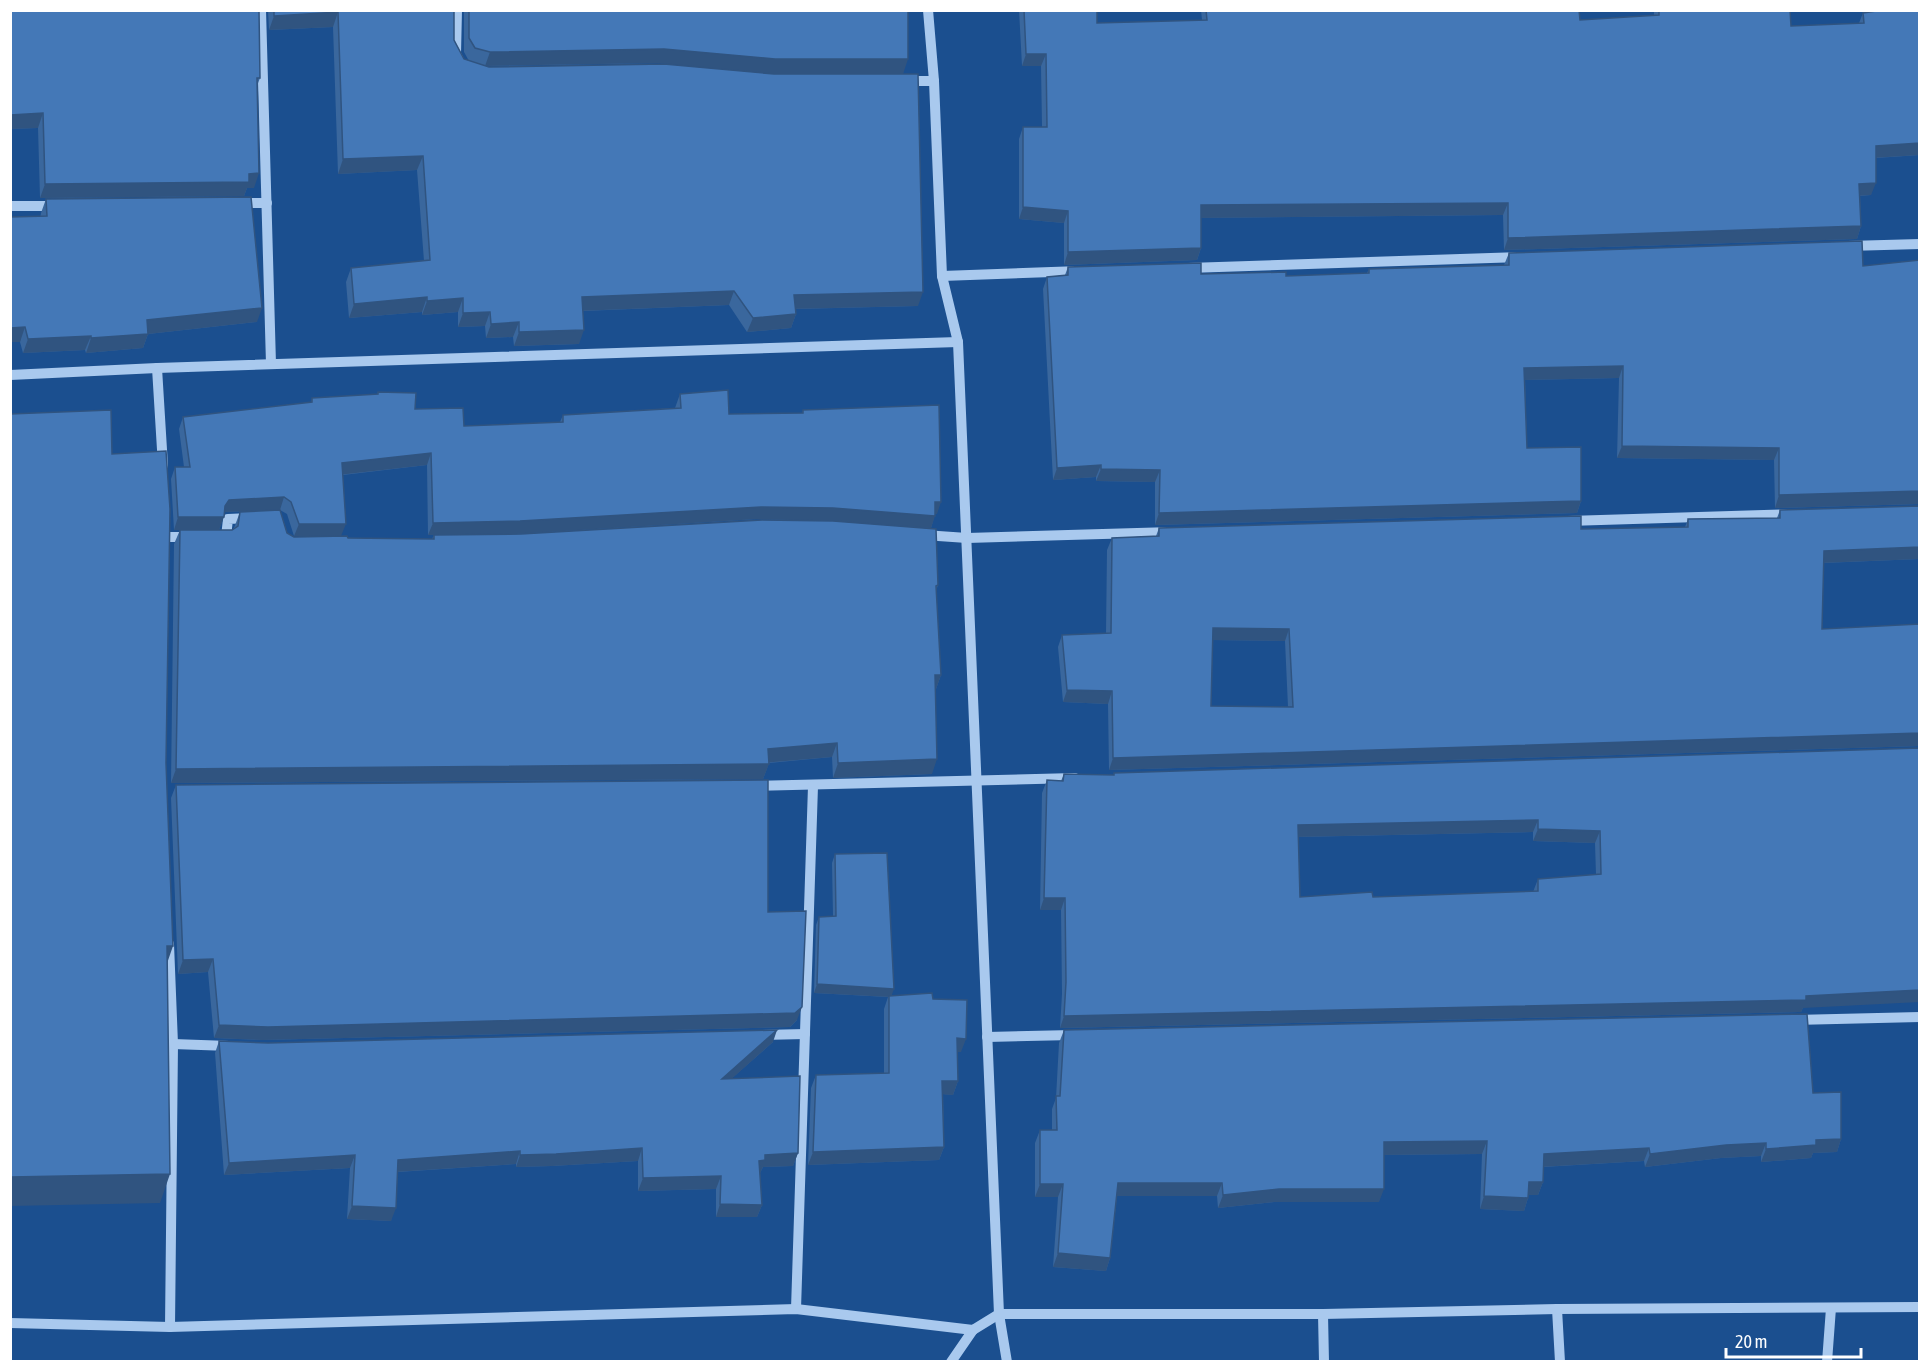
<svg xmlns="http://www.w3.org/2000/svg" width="1930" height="1372" font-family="'Asap Condensed',sans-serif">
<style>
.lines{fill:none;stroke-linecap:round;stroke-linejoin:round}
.minor{stroke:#a9c9ee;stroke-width:10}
.wall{fill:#3a679d;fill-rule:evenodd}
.shaded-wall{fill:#305480}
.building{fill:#4478b7;stroke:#305480;stroke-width:1.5;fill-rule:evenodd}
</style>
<rect width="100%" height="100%" fill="#1b4f8f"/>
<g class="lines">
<!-- minor -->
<g class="minor">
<path d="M261 10 271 364"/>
<path d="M457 10 456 54 458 58"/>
<path d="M928 10 934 81 942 276 958 342 999 1314 1007 1362"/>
<path d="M904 81H934"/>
<path d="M237 203H267"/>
<path d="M10 206H56"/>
<path d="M1848 246 1920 244"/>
<path d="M1188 268 1521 257"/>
<path d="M942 276 1080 271"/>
<path d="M157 368 163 466"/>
<path d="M10 375 157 368 958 342"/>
<path d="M1568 521 1793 514"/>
<path d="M924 535 967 538 1172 532"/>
<path d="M167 537H190"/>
<path d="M221 537H226L228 519 250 518"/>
<path d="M754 786 1075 778"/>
<path d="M169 944 173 1044 170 1327"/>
<path d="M1794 1020 1920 1017"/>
<path d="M761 1035 805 1034"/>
<path d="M987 1037 1073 1035"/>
<path d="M173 1044 229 1046"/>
<path d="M796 1309 813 786"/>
<path d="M1557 1309 1560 1362"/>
<path d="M1323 1314 1324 1362"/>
<path d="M10 1323 170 1327 796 1309 973 1330 999 1314H1323L1557 1309 1920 1307"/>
<path d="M951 1362 973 1330"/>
<path d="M1827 1362 1831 1308"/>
</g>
</g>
<!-- wall -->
<g class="wall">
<path d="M10 10 260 78 257 86 254 188H247L244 196 40 198 38 128 10 129Z"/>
<path d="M268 10H454V40L464 59 469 61 464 52V10H908L903 74 659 63 487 66 918 306 796 309V314L791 328 747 332 729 305 583 311 579 344 514 346 513 337 486 338 485 326 458 327V312L422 315V312L349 318 346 282 351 268 424 261 417 170 338 174 333 27 269 30Z"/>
<path d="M1019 10H1097V23L1202 20 1201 10H1579L1580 20 1654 15V10H1790L1791 26 1859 23 1863 13 1920 155 1876 158 1871 195 1860 196 1861 226 1857 239 1504 250 1503 215 1201 218V248L1197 260 1064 265V223L1019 219V139L1023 127H1042L1041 66H1022Z"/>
<path d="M46 199 257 322 148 334 143 348 86 353 85 350 23 353 20 342 41 213Z"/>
<path d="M1509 253 1863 266 1920 260V504L1775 508 1774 460 1617 458 1619 378 1525 380 1527 448 1581 501 1577 513 1155 525V482L1096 481V477L1053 480 1043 289 1047 277 1065 275 1068 267 1201 274 1286 276 1367 273 1369 269 1504 265Z"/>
<path d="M378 392 415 409 464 426 560 422 563 415 675 408 680 394 729 414 802 413 803 410 937 514H935L931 528 829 521 757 519 516 534 428 535 427 465 343 475 341 536H294L287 514 280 510 225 512 219 530H174L171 479 175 467H184L179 429 183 417 311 402 312 398 377 394Z"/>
<path d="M1920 506V559L1823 563 1822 629 1920 624V746L1109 770 1108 704 1063 702 1058 647 1062 635 1106 633 1107 550 1112 538 1156 536 1159 528 1581 529 1685 527 1688 519 1777 518 1780 510ZM1212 640 1285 641 1288 707 1211 706Z"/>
<path d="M240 512 287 533 294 537 432 539 434 535 938 585 936 591 941 675 936 689H935L932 774 833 778 832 757 769 763 763 779 171 783 174 544 180 530H232L234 528Z"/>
<path d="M1920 748 1801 1012 1060 1028 1062 994 1061 910H1040L1042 793 1047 780 1061 781 1064 774 1113 775 1114 773ZM1533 832V841L1595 843 1596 875 1538 879 1533 892 1373 897H1300L1298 837Z"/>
<path d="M176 785 768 912 797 1020 790 1027 263 1040 214 1038 208 972 178 974 171 798Z"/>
<path d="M835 854 892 996 933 999 961 1052H957L958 1081 953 1095 943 1094 944 1147 939 1160 808 1165 811 1088 816 1075 884 1073V1009L888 997 814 993 816 925 819 917 833 916 832 863Z"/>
<path d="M1064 1030 1813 1093 1841 1139 1837 1152 1813 1153 1811 1158 1761 1162V1156L1721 1158 1645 1167 1644 1161 1543 1167V1182L1538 1195H1528V1198L1524 1211 1480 1209 1482 1154 1384 1155 1379 1202H1274L1218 1208 1217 1196H1117L1110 1258 1106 1271 1053 1267 1058 1197H1035V1143L1040 1130H1052V1109L1056 1098 1059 1043Z"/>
<path d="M219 1041 268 1043 773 1042 732 1078 798 1153 793 1166 763 1167 760 1173 762 1205 757 1217H716V1189L638 1191V1161L552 1166 516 1167V1164L398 1172 391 1221 347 1219 350 1168 224 1175 215 1053Z"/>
</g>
<!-- shaded-wall -->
<g class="shaded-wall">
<path d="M338 12 333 27 269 30 274 16Z"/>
<path d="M664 49 908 59 903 74H769L659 63 485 66 490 52Z"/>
<path d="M1026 54H1046L1041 66H1022Z"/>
<path d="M43 113 38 128 10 129V115Z"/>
<path d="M1920 143V155L1871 158 1876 146Z"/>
<path d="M423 156 417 170 338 174 343 159Z"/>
<path d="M259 173 254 188H247L244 196 40 198 45 184Z"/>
<path d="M1876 183 1871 195 1855 196 1859 184Z"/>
<path d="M1508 203 1503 215 1196 218 1201 205Z"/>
<path d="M1023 207 1068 211 1064 223 1019 219Z"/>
<path d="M1861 226 1857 239 1504 250 1508 238Z"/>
<path d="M1201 248 1197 260 1064 265 1068 252Z"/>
<path d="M734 291 729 305 577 311 582 297Z"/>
<path d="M923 292 918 306 789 309 794 295Z"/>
<path d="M427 297 422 312 349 318 354 304Z"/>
<path d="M463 298 458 312 422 315 427 301Z"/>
<path d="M262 308 257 322 148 334 143 348 86 353 91 338 147 320Z"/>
<path d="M490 312 485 326 458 327 463 313Z"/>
<path d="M796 314 791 328 747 332 753 318Z"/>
<path d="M519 322 513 337 486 338 491 324Z"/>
<path d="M25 327 20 342H10V328Z"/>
<path d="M584 330 579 344 514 346 519 332Z"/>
<path d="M91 336 85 350 23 353 28 339Z"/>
<path d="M1623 366 1619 378 1520 380 1524 368Z"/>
<path d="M1622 446 1779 448 1774 460 1617 458Z"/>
<path d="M431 453 427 465 338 475 342 463Z"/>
<path d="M1101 465 1096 477 1053 480 1057 468Z"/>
<path d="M1101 469 1160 470 1155 482 1096 481Z"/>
<path d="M1920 491V504L1775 508 1779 495Z"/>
<path d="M284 497 280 510 225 512 221 517H224L219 530H174L178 517 225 506 229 500Z"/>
<path d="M1581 501 1577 513 1155 525 1159 513Z"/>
<path d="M935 502H941L937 514H931Z"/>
<path d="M761 507 833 508 935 516 931 528 829 521 757 519 516 534 428 535 433 523Z"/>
<path d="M299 524H346L341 536H294Z"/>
<path d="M1920 547V559L1819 563 1824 551Z"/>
<path d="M1213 628 1289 629 1285 641 1208 640Z"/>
<path d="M935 675H941L936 689H929Z"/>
<path d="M1067 690 1112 691 1108 704 1063 702Z"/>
<path d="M1920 733V746L1109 770 1113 758Z"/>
<path d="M837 743 832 757 762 763 768 749Z"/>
<path d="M937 759 932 774 833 778 838 763Z"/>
<path d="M769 764 763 779 171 783 176 769Z"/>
<path d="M1538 820 1533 832 1293 837 1298 825Z"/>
<path d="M1538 829 1600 831 1595 843 1533 841Z"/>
<path d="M1044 898H1065L1061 910H1040Z"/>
<path d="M167 946H173L163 975Z"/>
<path d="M213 959 208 972 178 974 183 960Z"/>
<path d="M817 984 894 989 891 997 814 993Z"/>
<path d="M1920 990V1002L1803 1008 1801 1012 1060 1028 1064 1016 1806 996Z"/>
<path d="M802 1007 797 1020 790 1027 263 1040 214 1038 219 1025Z"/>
<path d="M777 1030 773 1042 718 1091 722 1079Z"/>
<path d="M957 1038 966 1039 961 1052H953Z"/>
<path d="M942 1081H958L953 1095 937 1094Z"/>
<path d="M1841 1139 1837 1152 1813 1153 1811 1158 1761 1162 1766 1149 1816 1140Z"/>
<path d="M1487 1141 1482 1154 1379 1155 1384 1142Z"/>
<path d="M1766 1143 1761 1156 1721 1158 1645 1167 1650 1154 1726 1145Z"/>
<path d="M944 1147 939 1160 808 1165 813 1152Z"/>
<path d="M642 1148 638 1161 552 1166 516 1167 520 1155Z"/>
<path d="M1649 1148 1644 1161 1539 1167 1544 1154Z"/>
<path d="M520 1151 516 1164 394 1172 398 1160Z"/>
<path d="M798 1153 793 1166 763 1167 760 1173H754L759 1161 765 1155Z"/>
<path d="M355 1155 350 1168 224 1175 229 1163Z"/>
<path d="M170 1174 160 1203 10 1206V1177Z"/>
<path d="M721 1176 716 1189 638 1191 643 1178Z"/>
<path d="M1529 1182H1543L1538 1195H1524Z"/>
<path d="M1118 1183H1222L1217 1196H1113Z"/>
<path d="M1040 1184H1063L1058 1197H1035Z"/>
<path d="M1279 1189H1384L1379 1202H1274L1218 1208 1223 1195Z"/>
<path d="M1484 1196 1528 1198 1524 1211 1480 1209Z"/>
<path d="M720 1204 762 1205 757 1217H716Z"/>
<path d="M352 1206 396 1208 391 1221 347 1219Z"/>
<path d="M1058 1253 1110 1258 1106 1271 1053 1267Z"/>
</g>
<!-- building -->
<g class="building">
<path d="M10 10H259L260 78H257L259 173 249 174V182L45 184 43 113 10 115Z"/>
<path d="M274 10H454V40L464 59 489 67 664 64 774 74H918L923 292 794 295 796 314 753 318 734 291 582 297 584 330 519 332V322L491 324 490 312 463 313V298L427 301V297L354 304 351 268 430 260 423 156 343 159 338 12 274 16Z"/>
<path d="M469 10H908V59H775L664 49 490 52 475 48 469 38Z"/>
<path d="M1024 10H1097V23L1207 20 1206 10H1579L1580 20 1659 15V10H1790L1791 26 1864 23 1863 13 1883 10H1920V143L1876 146V183L1859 184 1861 226 1508 238V203L1201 205V248L1068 252V211L1023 207V127H1047L1046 54H1026Z"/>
<path d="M251 197 262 308 147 320 148 334 91 338V336L28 339 25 327 10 328V217L47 216 46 199Z"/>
<path d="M1862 241 1863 266 1920 260V491L1779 495V448L1622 446 1623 366 1524 368 1527 448 1581 447V501L1159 513 1160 470 1101 469V465L1057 468 1047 277 1068 275V267L1201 263V274L1286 272V276L1369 273V269L1509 265V253Z"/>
<path d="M728 390 729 414 803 413V410L939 405 941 502H935V516L833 508 761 507 520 521 433 523 431 453 342 463 346 524H299L291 502 284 497 229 500 225 506 224 517H178L175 467H190L183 417 312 402V398L378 394V392L416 393 415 409 463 408 464 426 563 422V415L681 408 680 394Z"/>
<path d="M111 410 112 454 166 451 170 509 166 763 173 946H167L170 1174 10 1177V414Z"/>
<path d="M1920 506V547L1824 551 1822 629 1920 624V733L1113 758 1112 691 1067 690 1062 635 1111 633 1112 538 1159 536V528L1581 516V529L1688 527V519L1780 518V510ZM1213 628 1289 629 1293 707 1211 706Z"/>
<path d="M280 510 287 533 294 537 347 536 348 538 434 539V535L521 534 762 520 833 521 936 529 938 585 936 586 941 675H935L937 759 838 763 837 743 768 749 769 764 176 769 180 530H232L238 526 240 512Z"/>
<path d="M1920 748V990L1806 996V1000L1064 1016 1066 982 1065 898H1044L1047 780 1063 781 1064 774 1114 775V773ZM1538 820V829L1600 831 1601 874 1538 879V891L1373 897 1372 892 1300 897 1298 825Z"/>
<path d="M768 780V912L806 911 802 1007 795 1013 268 1027 219 1025 213 959 183 960 176 785Z"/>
<path d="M887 853 894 989 817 984 819 917 836 916 835 854Z"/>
<path d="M932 993 933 999 967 1000 966 1039 957 1038 958 1081H942L944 1147 813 1152 816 1075 889 1073V996Z"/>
<path d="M1807 1014 1813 1093 1841 1092V1139L1816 1140V1145L1766 1149V1143L1726 1145 1650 1154 1649 1148 1544 1154 1543 1182H1529L1528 1198 1484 1196 1487 1141 1384 1142V1189H1279L1223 1195 1222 1183H1118L1110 1258 1058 1253 1063 1184H1040V1130H1057L1056 1096H1060L1064 1030Z"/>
<path d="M777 1030 722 1079 800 1076 798 1153 765 1155V1160L759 1161 762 1205 720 1204 721 1176 643 1178 642 1148 556 1154 520 1155V1151L398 1160 396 1208 352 1206 355 1155 229 1163 219 1041 268 1043Z"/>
</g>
<!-- border -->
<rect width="1930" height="1372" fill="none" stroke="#ffffff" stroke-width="24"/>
<!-- scale -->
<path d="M1726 1348v9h135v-9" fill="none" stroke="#ffffff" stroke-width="3"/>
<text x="1735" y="1348" font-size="18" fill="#ffffff" stroke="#1b4f8f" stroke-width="4.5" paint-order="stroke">20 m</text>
</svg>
